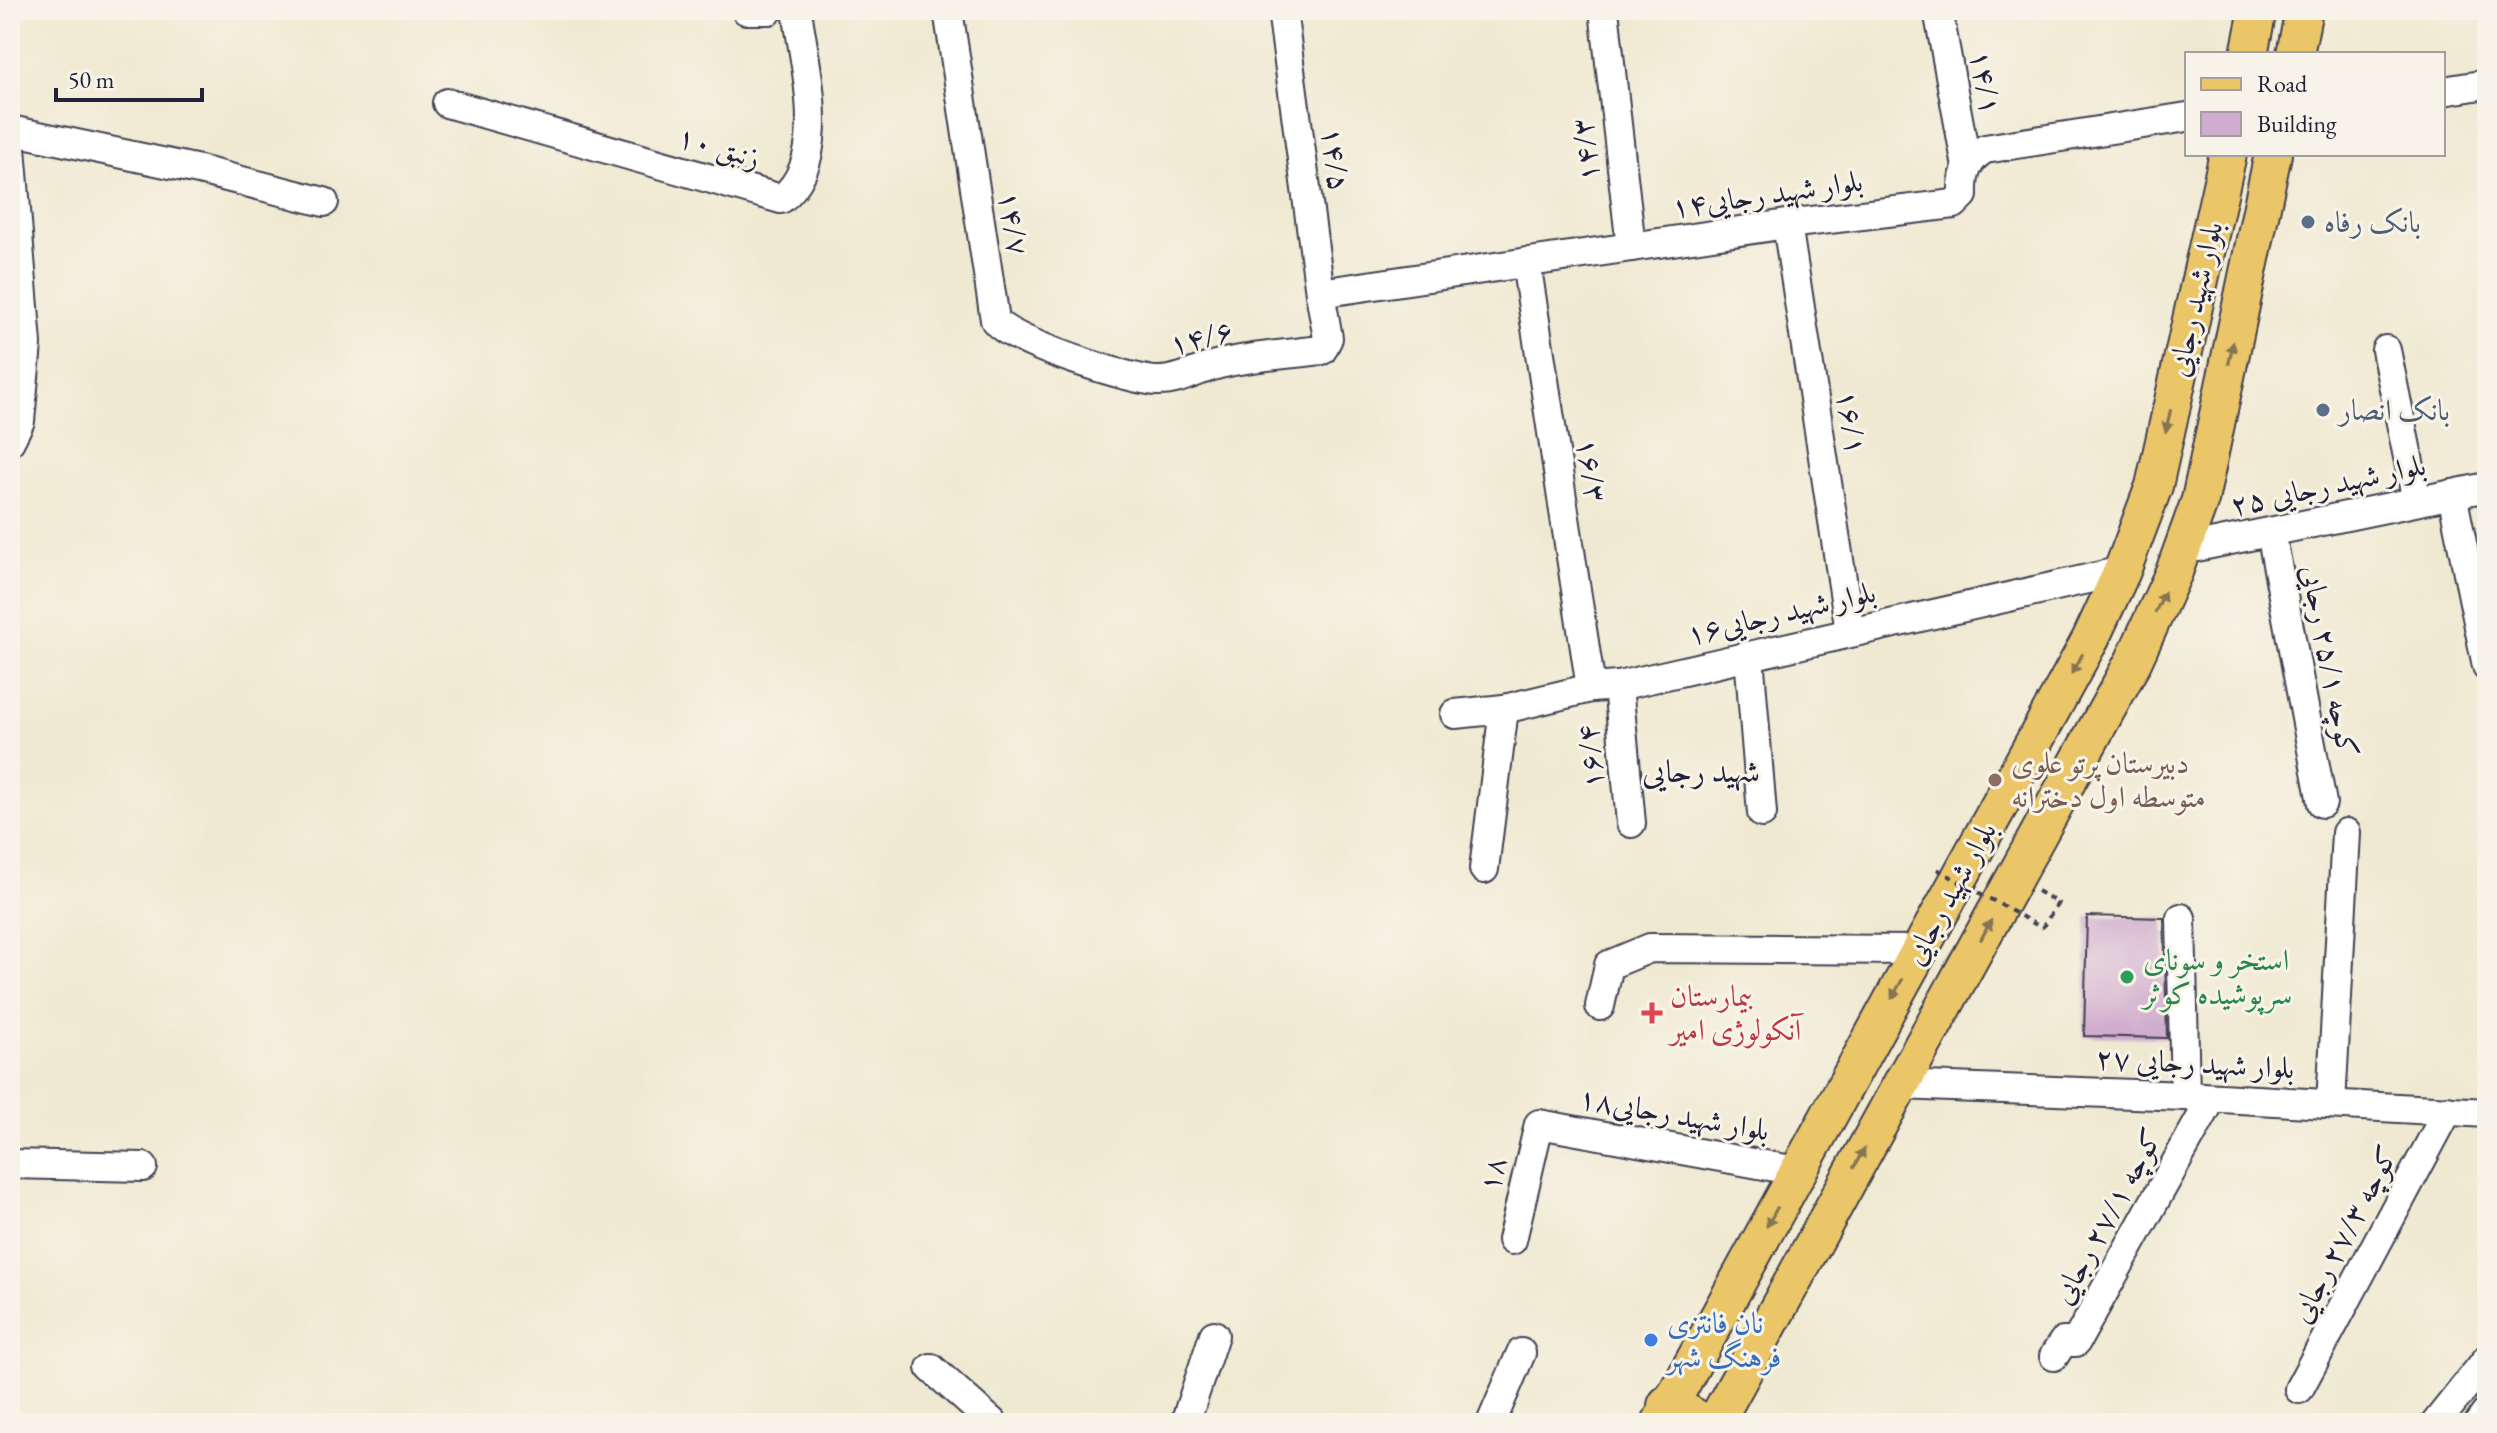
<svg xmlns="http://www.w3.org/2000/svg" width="2497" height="1433" font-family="'EB Garamond',Amiri,serif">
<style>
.building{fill:#d0acce}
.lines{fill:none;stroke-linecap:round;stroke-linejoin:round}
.minor-casing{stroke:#414052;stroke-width:32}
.major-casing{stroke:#414052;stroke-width:40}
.highway-casing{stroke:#414052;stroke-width:46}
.path{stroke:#414052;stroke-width:4;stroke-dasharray:6 6;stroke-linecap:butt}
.minor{stroke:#fff;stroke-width:28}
.major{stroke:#ebc669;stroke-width:36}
.highway{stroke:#ebc669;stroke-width:42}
.path-bridge{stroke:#414052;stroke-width:4;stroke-dasharray:6 6;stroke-linecap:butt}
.oneway{fill:#867452}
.service-dot{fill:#5c6f8a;stroke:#f7f3e8;stroke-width:3}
.education-dot{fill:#8d6e63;stroke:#f7f3e8;stroke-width:3}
.leisure-dot{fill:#2e9e5b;stroke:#f7f3e8;stroke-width:3}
.health-dot{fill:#e0444e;stroke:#f7f3e8;stroke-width:3}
.shop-dot{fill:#3f7fe0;stroke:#f7f3e8;stroke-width:3}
.labels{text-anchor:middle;stroke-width:6;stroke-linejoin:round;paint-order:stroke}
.street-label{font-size:30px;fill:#22223b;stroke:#f7f3e8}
.service-label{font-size:30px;fill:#4e5e75;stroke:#f7f3e8;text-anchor:start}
.education-label{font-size:30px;fill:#785e54;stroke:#f7f3e8;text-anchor:start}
.leisure-label{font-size:30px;fill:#27864d;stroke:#f7f3e8;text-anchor:start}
.health-label{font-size:30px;fill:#be3a42;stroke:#f7f3e8;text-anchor:start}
.shop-label{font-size:30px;fill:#366cbe;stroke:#f7f3e8;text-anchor:start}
.neighbourhood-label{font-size:32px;fill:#22223b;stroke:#f7f3e8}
</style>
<rect width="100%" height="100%" fill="#f7f3e8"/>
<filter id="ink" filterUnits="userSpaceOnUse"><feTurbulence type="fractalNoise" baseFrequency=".0125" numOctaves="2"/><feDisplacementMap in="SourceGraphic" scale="16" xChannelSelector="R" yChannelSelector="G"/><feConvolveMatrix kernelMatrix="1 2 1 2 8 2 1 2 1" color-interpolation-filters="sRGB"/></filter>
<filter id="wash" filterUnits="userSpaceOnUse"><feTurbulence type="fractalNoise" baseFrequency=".006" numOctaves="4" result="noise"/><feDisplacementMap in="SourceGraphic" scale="32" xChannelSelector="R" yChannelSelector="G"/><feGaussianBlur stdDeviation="1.8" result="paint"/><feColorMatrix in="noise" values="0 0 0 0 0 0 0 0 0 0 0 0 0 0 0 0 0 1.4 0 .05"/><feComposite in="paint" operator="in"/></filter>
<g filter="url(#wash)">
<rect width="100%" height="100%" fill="#f0e9d2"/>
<g id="blocks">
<!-- building -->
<path class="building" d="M2087 916 2164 918 2167 1038 2084 1036Z"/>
</g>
</g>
<g filter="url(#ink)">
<use href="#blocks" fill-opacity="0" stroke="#414052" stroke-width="2"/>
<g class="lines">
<defs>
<g id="minor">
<path d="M746 10H769"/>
<path d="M948 10 995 320C1004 340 1135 382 1159 381 1182 381 1202 367 1224 363 1256 356 1289 354 1322 350L1328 338 1320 293 1282 10"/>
<path d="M1604 10 1631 247"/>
<path d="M1938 10 1967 167"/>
<path d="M2443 91 2487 84"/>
<path d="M447 103 781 199C832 161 804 64 797 10"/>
<path d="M10 130 199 170 324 202"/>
<path d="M10 136 27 344 20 421 10 441"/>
<path d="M1787 224 1850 631"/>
<path d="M1526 262 1591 688"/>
<path d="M1320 293 1787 224 1954 204 1963 195C1962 175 1967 159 1985 149L2187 117"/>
<path d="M2386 350 2417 501"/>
<path d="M2452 494 2487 666"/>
<path d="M2271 532 2322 803"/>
<path d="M2182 550 2487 487"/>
<path d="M1749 656 1762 813"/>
<path d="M1618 686 1631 823"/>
<path d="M1455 714 1504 709 1591 688 1618 686 2122 571"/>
<path d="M1484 869 1504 709"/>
<path d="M2181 918 2185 1096"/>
<path d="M1600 1006 1609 965 1650 948 1919 950"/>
<path d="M1899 1085 2185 1096 2487 1113"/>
<path d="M2331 1104 2346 833"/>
<path d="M10 1164 143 1167"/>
<path d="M1512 1240 1539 1124 1797 1171"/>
<path d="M2054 1356 2063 1342H2076L2212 1098"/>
<path d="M931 1368 993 1423"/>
<path d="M2299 1389 2448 1110"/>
<path d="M1185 1423 1214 1335"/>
<path d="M1491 1423 1521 1353"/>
<path d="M2436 1423 2487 1359"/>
<path d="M2479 1423 2487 1412"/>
</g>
<g id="major">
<path d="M2249 54 2258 10"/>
<path d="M2295 54 2304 10"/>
<path d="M1660 1423 2090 640 2122 571 2154 486 2228 154"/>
<path d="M1715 1423 2133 662 2174 572 2200 500 2273 154"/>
</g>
<path id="highway" d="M1669 1406 1699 1423"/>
</defs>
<!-- minor casing -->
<use href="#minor" class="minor-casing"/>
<!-- major casing -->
<use href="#major" class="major-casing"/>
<!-- highway casing -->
<use href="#highway" class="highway-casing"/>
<!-- path -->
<path class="path" d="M2037 891 2058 903 2042 928"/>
<!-- minor -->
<use href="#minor" class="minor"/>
<!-- major -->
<use href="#major" class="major"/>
<!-- highway -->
<use href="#highway" class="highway"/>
<!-- path-bridge -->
<path class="path-bridge" d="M1937 869 2042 928"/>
</g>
<!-- one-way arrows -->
<defs><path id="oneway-solid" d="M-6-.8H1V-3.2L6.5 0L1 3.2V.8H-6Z" transform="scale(2)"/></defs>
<g class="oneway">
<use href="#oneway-solid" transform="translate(2231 353) rotate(-78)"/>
<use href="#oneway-solid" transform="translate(2168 421) rotate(103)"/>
<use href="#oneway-solid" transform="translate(2160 602) rotate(-65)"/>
<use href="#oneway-solid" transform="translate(2077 664) rotate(119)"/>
<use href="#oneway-solid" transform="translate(1986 930) rotate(-62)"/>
<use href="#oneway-solid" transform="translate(1897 989) rotate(119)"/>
<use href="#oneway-solid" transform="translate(1859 1158) rotate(-61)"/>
<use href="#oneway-solid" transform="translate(1772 1217) rotate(119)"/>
</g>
</g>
<!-- markers -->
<g class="service-dot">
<circle cx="2308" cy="222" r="8"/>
<circle cx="2323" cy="410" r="8"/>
</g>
<circle class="education-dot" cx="1995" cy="780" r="8"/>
<circle class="leisure-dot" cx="2127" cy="977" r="8"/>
<path class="health-dot" d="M1648 1001h8v8h8v8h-8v8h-8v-8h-8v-8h8z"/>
<circle class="shop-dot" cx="1651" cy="1340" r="8"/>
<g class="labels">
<!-- street labels -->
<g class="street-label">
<text transform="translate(1986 82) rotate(80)" y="10">۱۴/۱</text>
<text transform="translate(719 147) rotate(16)" y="10">زنبق ۱۰</text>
<text transform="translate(1585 150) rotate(-97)" y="10">۱۴/۳</text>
<text transform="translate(1336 159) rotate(83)" y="10">۱۴/۵</text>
<text transform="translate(1767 194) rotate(-8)" y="10">بلوار شهید رجایی۱۴</text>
<text transform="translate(1014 223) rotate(81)" y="10">۱۴/۷</text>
<text transform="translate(2195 299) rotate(-77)" y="10">بلوار شهید رجایی</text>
<text transform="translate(1201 337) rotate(-14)" y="10">۱۴/۶</text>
<text transform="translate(1852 422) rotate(81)" y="10">۱۶/۱</text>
<text transform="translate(1592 470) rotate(81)" y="10">۱۶/۳</text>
<text transform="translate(2328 485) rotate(-12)" y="10">۲۵ بلوار شهید رجایی</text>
<text transform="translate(1781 613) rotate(-13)" y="10">بلوار شهید رجایی۱۶</text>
<text transform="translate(2330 661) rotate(79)" y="10">کوچه ۲۵/۱ رجایی</text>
<text transform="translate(1590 757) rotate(-96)" y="10">۱۶/۴</text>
<text transform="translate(1950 893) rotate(-61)" y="10">بلوار شهید رجایی</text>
<text transform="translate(2195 1063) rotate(3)" y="10">۲۷ بلوار شهید رجایی</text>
<text transform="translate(1674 1114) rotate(10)" y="10">بلوار شهید رجایی۱۸</text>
<text transform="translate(1492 1174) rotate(-77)" y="10">۱۸</text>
<text transform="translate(2107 1216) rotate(-61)" y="10">کوچه ۲۷/۱ رجایی</text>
<text transform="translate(2344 1234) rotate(-62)" y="10">کوچه ۲۷/۳ رجایی</text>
</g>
<!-- service labels -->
<g class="service-label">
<text x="2324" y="232">بانک رفاه</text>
<text x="2339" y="420">بانک انصار</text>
</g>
<!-- education labels -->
<g class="education-label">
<text x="2011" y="773">دبیرستان پرتو علوی<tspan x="2011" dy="34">متوسطه اول دخترانه</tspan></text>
</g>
<!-- leisure labels -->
<g class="leisure-label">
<text x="2143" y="970">استخر و سونای<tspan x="2143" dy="34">سرپوشیده کوثر</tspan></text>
</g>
<!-- health labels -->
<g class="health-label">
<text x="1670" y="1006">بیمارستان<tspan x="1670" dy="34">آنکولوژی امیر</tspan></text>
</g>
<!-- shop labels -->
<g class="shop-label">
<text x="1667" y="1333">نان فانتزی<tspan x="1667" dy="34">فرهنگ شهر</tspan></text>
</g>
<!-- neighbourhood labels -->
<g class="neighbourhood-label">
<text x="1701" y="782">شهید رجایی</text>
</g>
</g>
<!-- margin -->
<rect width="2497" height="1433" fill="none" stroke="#f7f3e8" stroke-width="40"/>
<!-- legend -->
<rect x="2185" y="52" width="260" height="104" fill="#f7f3e8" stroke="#a29fa3" stroke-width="2"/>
<rect x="2201" y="78" width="40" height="12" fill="#ebc669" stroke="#a29fa3" stroke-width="2"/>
<text x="2257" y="92" font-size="24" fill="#22223b">Road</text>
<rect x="2201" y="112" width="40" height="24" fill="#d0acce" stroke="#a29fa3" stroke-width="2"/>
<text x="2257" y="132" font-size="24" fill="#22223b">Building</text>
<!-- scale -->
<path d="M56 88v12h146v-12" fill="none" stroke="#22223b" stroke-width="4"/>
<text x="68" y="88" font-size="24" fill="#22223b" stroke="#f7f3e8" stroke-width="6" paint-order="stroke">50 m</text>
</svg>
